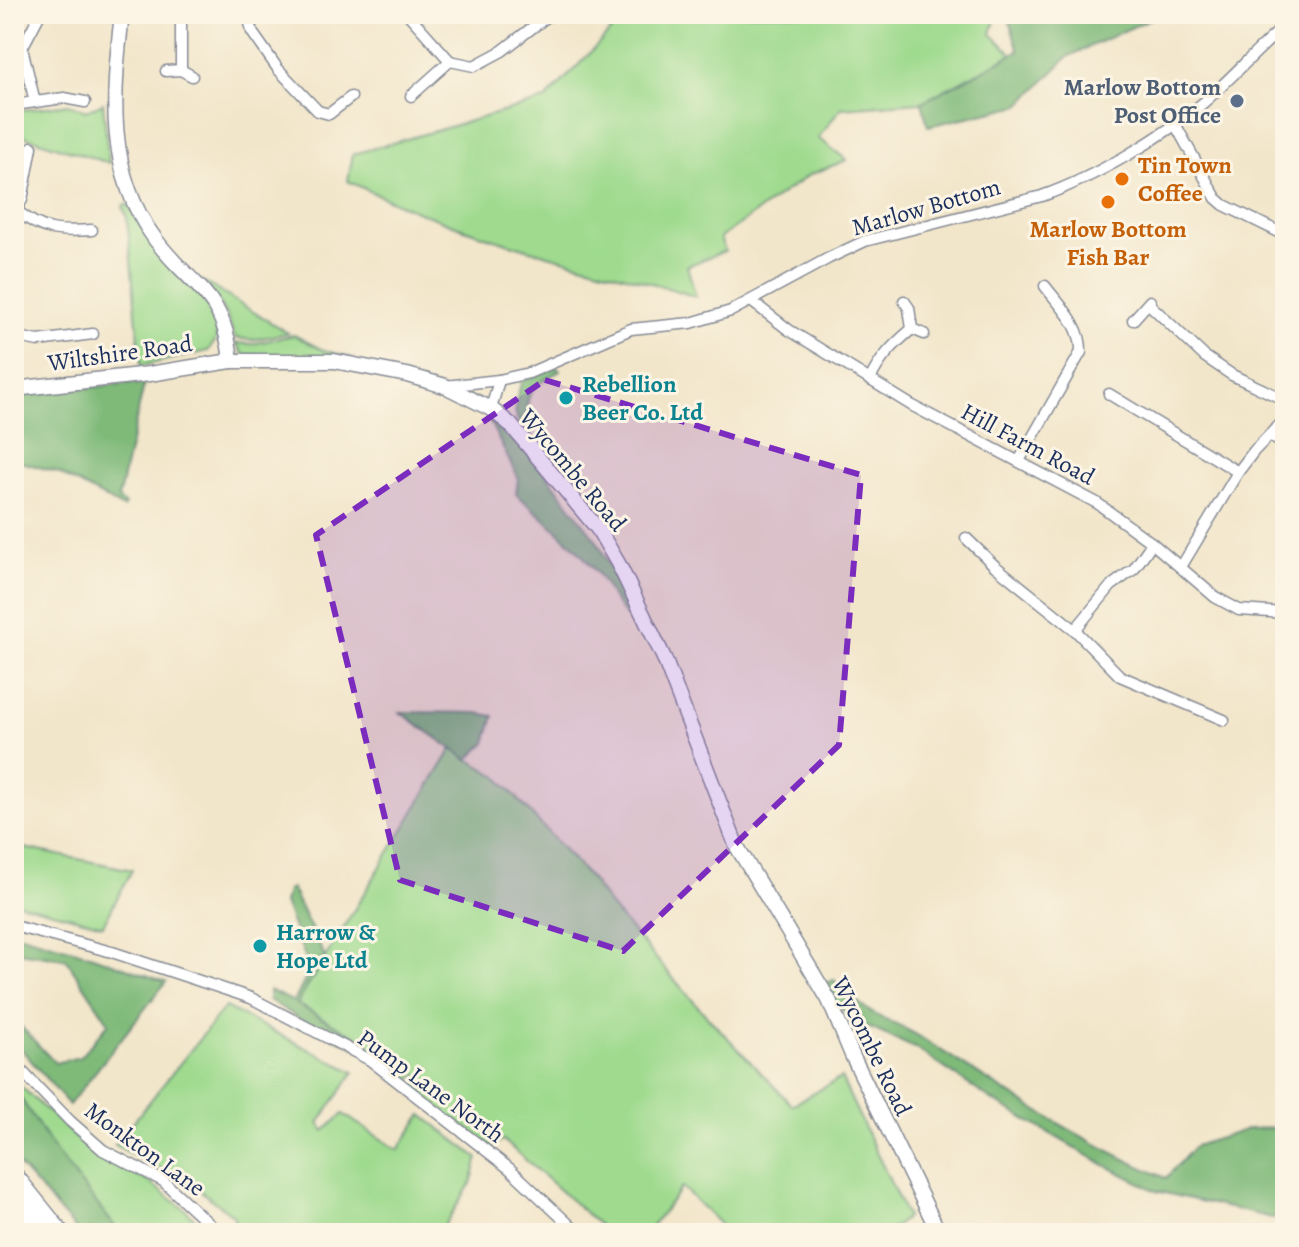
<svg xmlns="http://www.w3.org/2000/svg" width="1299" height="1247" font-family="Alegreya,serif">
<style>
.green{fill:#9fda8e;stroke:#5d8476;stroke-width:2}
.forest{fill:#7fba79;stroke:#4d746c;stroke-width:2}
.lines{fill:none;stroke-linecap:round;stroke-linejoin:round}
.minor-casing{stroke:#868a94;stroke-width:13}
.tertiary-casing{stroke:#868a94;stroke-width:17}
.trunk-casing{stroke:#868a94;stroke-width:21}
.minor{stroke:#fff;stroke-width:10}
.tertiary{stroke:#fff;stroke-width:14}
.trunk{stroke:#fff;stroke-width:18}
.marked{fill:#7b2cbf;fill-opacity:0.2;stroke:#7b2cbf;stroke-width:6;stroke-dasharray:16 10;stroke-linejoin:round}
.service-dot{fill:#5c6f8a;stroke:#fcf5e5;stroke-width:3}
.food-dot{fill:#e8710a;stroke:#fcf5e5;stroke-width:3}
.culture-dot{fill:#0f9aa8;stroke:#fcf5e5;stroke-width:3}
.labels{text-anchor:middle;stroke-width:6;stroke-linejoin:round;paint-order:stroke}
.service-label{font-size:24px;font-weight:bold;fill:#4e5e75;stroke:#fcf5e5;text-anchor:end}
.food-label{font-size:24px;font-weight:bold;fill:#c56008;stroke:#fcf5e5;text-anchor:start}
.street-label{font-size:24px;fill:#1b2f5e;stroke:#fcf5e5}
.culture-label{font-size:24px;font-weight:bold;fill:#0d838f;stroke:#fcf5e5;text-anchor:start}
</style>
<rect width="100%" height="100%" fill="#fcf5e5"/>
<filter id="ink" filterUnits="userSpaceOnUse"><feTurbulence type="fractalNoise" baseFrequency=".0125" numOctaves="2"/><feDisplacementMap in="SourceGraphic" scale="16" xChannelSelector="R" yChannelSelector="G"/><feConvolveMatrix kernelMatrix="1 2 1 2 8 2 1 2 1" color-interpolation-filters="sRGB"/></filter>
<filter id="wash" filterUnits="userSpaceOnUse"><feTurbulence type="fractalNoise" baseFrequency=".006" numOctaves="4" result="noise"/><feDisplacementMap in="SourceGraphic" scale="32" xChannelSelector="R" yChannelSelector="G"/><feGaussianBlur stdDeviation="1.8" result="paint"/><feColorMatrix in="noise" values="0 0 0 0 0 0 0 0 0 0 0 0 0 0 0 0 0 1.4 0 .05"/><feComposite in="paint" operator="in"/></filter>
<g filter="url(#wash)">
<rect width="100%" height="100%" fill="#f2e6ca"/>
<!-- green -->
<g class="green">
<path d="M627 14H997L991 34 1013 54 922 102 841 108 818 138 847 160 809 175 720 238 725 251 687 266 696 297C636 276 574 264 514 245 457 228 402 207 348 181L353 154 545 100Z"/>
<path d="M103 103 109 163 14 133V111L69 104 86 111Z"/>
<path d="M128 204 162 260 206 301 218 327 216 340 208 351 141 366 127 218 123 206Z"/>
<path d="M201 280 288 333 252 340 235 338C228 314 217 298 201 280Z"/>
<path d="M294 335 321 349 355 359 244 355 236 343 252 344Z"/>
<path d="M452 749 498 777 592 881 611 907 701 1010 792 1105 841 1078 907 1217 887 1233H729L682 1187 647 1233H608L503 1140 492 1147 413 1090 420 1077 417 1074 407 1081 370 1054 368 1043 297 1004Z"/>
<path d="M14 846 132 870 103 925 14 902Z"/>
<path d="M225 1007 354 1072 319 1123 324 1131 343 1114 398 1150 422 1115 478 1158 471 1183 444 1226 451 1233H234V1216L183 1178 145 1162 115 1145Z"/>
<path d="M14 1080 95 1156 148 1181 187 1211 208 1233H120L55 1151 14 1088Z"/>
</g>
<!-- forest -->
<g class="forest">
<path d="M1010 14H1161L1069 56 1020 105 928 126 922 102 1019 51 1009 20Z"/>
<path d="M557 367 560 371C537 382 518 395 533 422L522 427C510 413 517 396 522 381Z"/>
<path d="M129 383 144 385 118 499 125 505 123 508 57 472 17 461 14 466V396Z"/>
<path d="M487 416 528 450 597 541 643 630C617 614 614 596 597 573 574 543 544 519 516 494L518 478Z"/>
<path d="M400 712 477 713 494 716 486 743 468 760Z"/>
<path d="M291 888 325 957 297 1004 365 1042 366 1052 314 1028 269 1000V990L294 1002 310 970 284 903 287 891Z"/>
<path d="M14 933 87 954 166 982 69 1105 14 1041V1019L55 1063 80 1057 109 1023 66 959 18 952 14 962Z"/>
<path d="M834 980C846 990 857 1004 871 1012 886 1022 905 1027 920 1037 1001 1089 1077 1139 1166 1178L1195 1146 1248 1129 1276 1128 1285 1123V1221L1156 1191 1105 1165 990 1099 915 1048 861 1024 838 1007 824 984Z"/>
<path d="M14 1088 55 1151 120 1233H79L14 1160Z"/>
</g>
</g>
<g filter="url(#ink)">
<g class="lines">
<defs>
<g id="minor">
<path d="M248 14 252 32 278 69 318 111 329 114 351 97"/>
<path d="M408 14 450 61 474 66 502 51 550 14"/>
<path d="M181 70V14"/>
<path d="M166 71 181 70 192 76"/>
<path d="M411 96 450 61"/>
<path d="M35 102 22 48 40 14"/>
<path d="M14 105 64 98 85 102"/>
<path d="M1175 124 1216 198 1224 205 1285 235"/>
<path d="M16 210C42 232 59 232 92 230"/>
<path d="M14 212 22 200 32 147"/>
<path d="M751 301 789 330 911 405 1097 503 1152 543 1215 597 1239 610 1285 613"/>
<path d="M904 301 909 308 912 329 924 334"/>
<path d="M1149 304 1204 356 1232 375 1285 400"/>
<path d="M1133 320 1150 301"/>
<path d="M14 336 38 341 93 334"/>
<path d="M870 380C879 359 894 344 912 329"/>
<path d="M445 386 499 380 529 373 631 329 691 323 731 311 829 258 865 241 1042 196C1093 178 1162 138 1203 103 1232 78 1256 50 1285 26"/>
<path d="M1109 394 1238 472"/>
<path d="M491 409 499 380"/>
<path d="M1270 435 1285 446"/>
<path d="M1019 461 1081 352C1082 325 1060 306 1045 286"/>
<path d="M966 538 995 566 1075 630 1120 676 1224 720"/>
<path d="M1181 567 1238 472 1254 451 1285 419"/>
<path d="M1075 630 1111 586 1134 569 1152 543"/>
<path d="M14 926 112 952 251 998 370 1060 510 1169 578 1233"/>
<path d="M14 1063 70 1121 103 1150 163 1181 219 1233"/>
</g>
<g id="tertiary">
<path d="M122 14C113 93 105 171 155 239 192 289 224 291 231 361"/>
<path d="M14 389 149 374 231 361H334L407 375 445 386 491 409 510 424 598 529 619 565 664 658 736 845 829 1000 852 1055 939 1233"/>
</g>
<g id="trunk">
<path d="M14 1176 60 1233"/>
<path d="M14 1198 42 1233"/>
</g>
</defs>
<!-- minor casing -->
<use href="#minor" class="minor-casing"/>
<!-- tertiary casing -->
<use href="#tertiary" class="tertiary-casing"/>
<!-- trunk casing -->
<use href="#trunk" class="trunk-casing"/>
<!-- minor -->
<use href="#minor" class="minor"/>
<!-- tertiary -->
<use href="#tertiary" class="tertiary"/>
<!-- trunk -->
<use href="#trunk" class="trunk"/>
</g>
</g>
<!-- marked area -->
<path class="marked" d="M545 380 861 475 839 745 623 951 400 880 316 535Z"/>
<!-- markers -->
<circle class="service-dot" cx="1237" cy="101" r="8"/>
<g class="food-dot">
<circle cx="1122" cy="179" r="8"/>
<circle cx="1108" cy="202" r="8"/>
</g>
<g class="culture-dot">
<circle cx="566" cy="398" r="8"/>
<circle cx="260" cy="946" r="8"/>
</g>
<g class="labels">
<!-- service labels -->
<g class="service-label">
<text x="1221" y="95">Marlow Bottom<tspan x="1221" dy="28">Post Office</tspan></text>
</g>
<!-- food labels -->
<g class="food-label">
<text x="1138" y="173">Tin Town<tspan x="1138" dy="28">Coffee</tspan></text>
<text x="1108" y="237" text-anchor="middle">Marlow Bottom<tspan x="1108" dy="28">Fish Bar</tspan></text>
</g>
<!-- street labels -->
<g class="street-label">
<text transform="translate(926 207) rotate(-16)" y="8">Marlow Bottom</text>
<text transform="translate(120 353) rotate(-8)" y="8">Wiltshire Road</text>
<text transform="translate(1028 444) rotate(28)" y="8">Hill Farm Road</text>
<text transform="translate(573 470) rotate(50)" y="8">Wycombe Road</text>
<text transform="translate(872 1046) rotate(64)" y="8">Wycombe Road</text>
<text transform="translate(431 1086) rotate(36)" y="8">Pump Lane North</text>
<text transform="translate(145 1149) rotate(36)" y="8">Monkton Lane</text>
</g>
<!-- culture labels -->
<g class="culture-label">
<text x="582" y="392">Rebellion<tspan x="582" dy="28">Beer Co. Ltd</tspan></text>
<text x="276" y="940">Harrow &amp;<tspan x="276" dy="28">Hope Ltd</tspan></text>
</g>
</g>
<!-- margin -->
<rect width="1299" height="1247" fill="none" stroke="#fcf5e5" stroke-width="48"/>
</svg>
